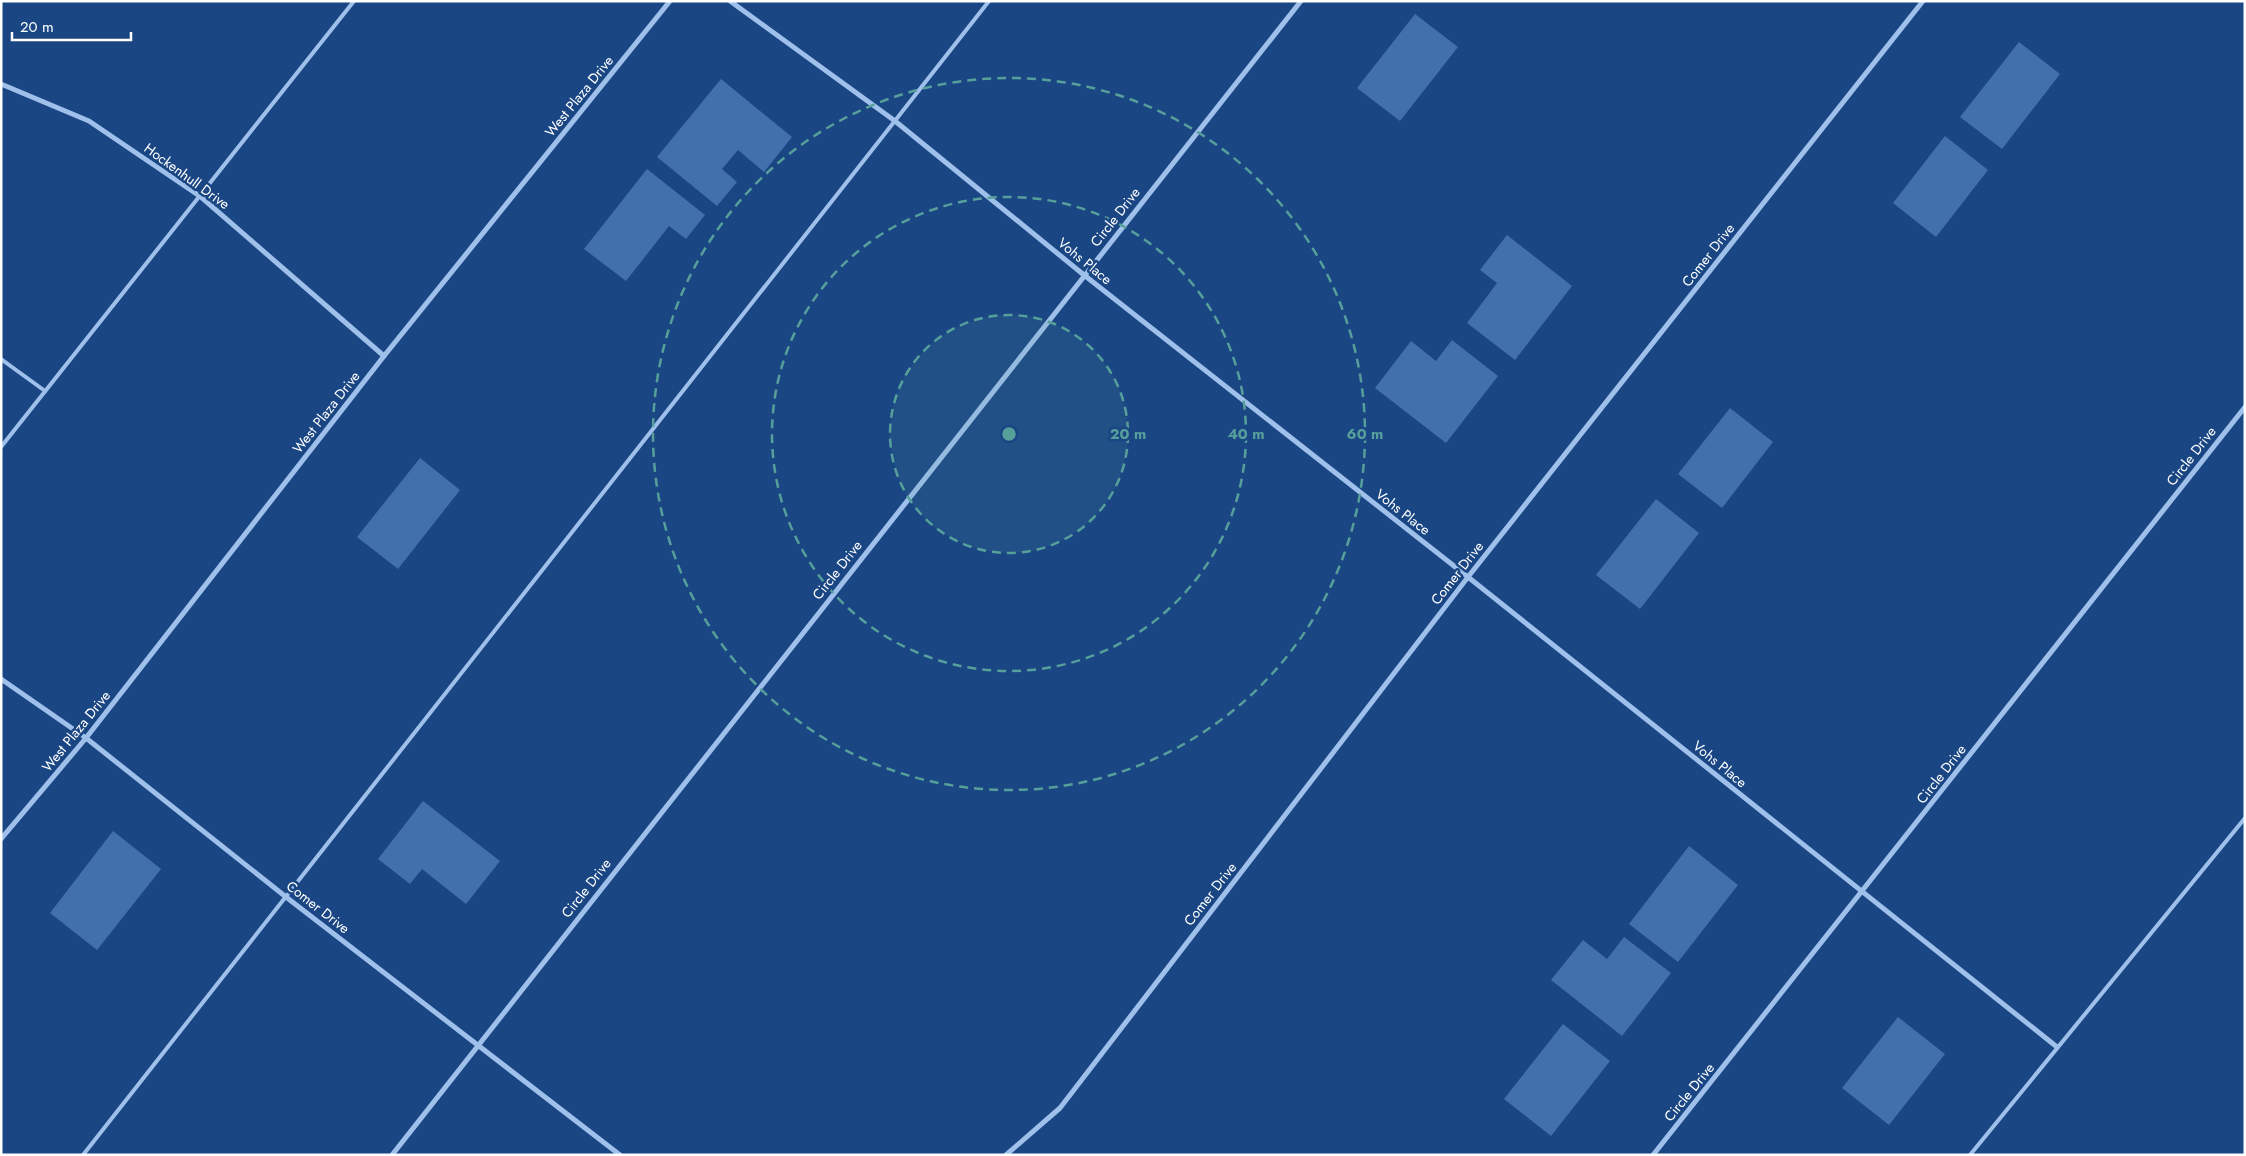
<svg xmlns="http://www.w3.org/2000/svg" width="2246" height="1156" font-family="Jost,sans-serif">
<style>
.building{fill:#4270ad}
.lines{fill:none;stroke-linecap:round;stroke-linejoin:round}
.service{stroke:#9fc0eb;stroke-width:4}
.minor{stroke:#9fc0eb;stroke-width:5}
.ring{fill:none;stroke:#579f9a;stroke-width:2.5;stroke-dasharray:9 6}
.labels{text-anchor:middle;stroke-width:5;stroke-linejoin:round;paint-order:stroke}
.street-label{font-size:14px;fill:#fff;stroke:#1a4684}
.centre{fill:#579f9a;stroke:#1a4684;stroke-width:2.5}
.ring-label{font-size:15px;text-anchor:middle;font-weight:bold;fill:#579f9a;stroke:#1a4684;stroke-width:5;stroke-linejoin:round;paint-order:stroke}
</style>
<rect width="100%" height="100%" fill="#1a4684"/>
<!-- building -->
<g class="building">
<path d="M1415 14 1458 47 1400 121 1357 88Z"/>
<path d="M2019 42 2060 74 2002 149 1960 117Z"/>
<path d="M721 79 792 137 764 172 738 150 722 169 737 182 717 206 657 157Z"/>
<path d="M1945 136 1988 170 1936 237 1893 203Z"/>
<path d="M647 169 705 215 686 239 669 226 626 281 584 249Z"/>
<path d="M1507 235 1572 286 1515 360 1467 323 1497 283 1480 270Z"/>
<path d="M1452 340 1498 376 1446 443 1375 388 1411 341 1436 361Z"/>
<path d="M1730 408 1773 442 1722 508 1678 474Z"/>
<path d="M420 458 460 490 398 569 357 537Z"/>
<path d="M1656 499 1699 533 1640 609 1596 575Z"/>
<path d="M423 801 500 861 466 904 422 869 410 884 378 859Z"/>
<path d="M113 831 161 869 97 950 50 913Z"/>
<path d="M1689 846 1738 885 1678 962 1629 924Z"/>
<path d="M1624 937 1671 973 1622 1036 1551 980 1583 940 1607 959Z"/>
<path d="M1898 1017 1945 1054 1889 1125 1842 1088Z"/>
<path d="M1563 1024 1610 1061 1551 1136 1504 1099Z"/>
</g>
<g class="lines">
<!-- service -->
<g class="service">
<path d="M1 359 45 391"/>
<path d="M1 447 354 1"/>
<path d="M83 1155 989 1"/>
<path d="M1970 1155 2245 818"/>
</g>
<!-- minor -->
<g class="minor">
<path d="M730 1 895 121 1084 275 1468 577 2057 1047"/>
<path d="M1 84 89 121 201 197 384 356"/>
<path d="M1 679 86 738 286 897 620 1155"/>
<path d="M1 839 86 738 384 356 670 1"/>
<path d="M392 1155 1301 1"/>
<path d="M1006 1155 1060 1108 1468 577 1923 1"/>
<path d="M1653 1155 2245 407"/>
</g>
</g>
<!-- distance rings -->
<circle cx="1009" cy="434" r="119" fill="#579f9a" fill-opacity=".12"/>
<g class="ring">
<circle cx="1009" cy="434" r="119"/>
<circle cx="1009" cy="434" r="237"/>
<circle cx="1009" cy="434" r="356"/>
</g>
<g class="labels">
<!-- street labels -->
<g class="street-label">
<text transform="translate(579 96) rotate(-51)" y="5">West Plaza Drive</text>
<text transform="translate(187 176) rotate(36)" y="5">Hockenhull Drive</text>
<text transform="translate(1115 217) rotate(-52)" y="5">Circle Drive</text>
<text transform="translate(1708 255) rotate(-52)" y="5">Comer Drive</text>
<text transform="translate(1085 261) rotate(39)" y="5">Vohs Place</text>
<text transform="translate(326 412) rotate(-52)" y="5">West Plaza Drive</text>
<text transform="translate(2191 456) rotate(-52)" y="5">Circle Drive</text>
<text transform="translate(1403 512) rotate(38)" y="5">Vohs Place</text>
<text transform="translate(837 570) rotate(-52)" y="5">Circle Drive</text>
<text transform="translate(1457 573) rotate(-52)" y="5">Comer Drive</text>
<text transform="translate(76 731) rotate(-51)" y="5">West Plaza Drive</text>
<text transform="translate(1720 764) rotate(39)" y="5">Vohs Place</text>
<text transform="translate(1941 774) rotate(-52)" y="5">Circle Drive</text>
<text transform="translate(586 888) rotate(-52)" y="5">Circle Drive</text>
<text transform="translate(1210 894) rotate(-52)" y="5">Comer Drive</text>
<text transform="translate(318 907) rotate(38)" y="5">Comer Drive</text>
<text transform="translate(1689 1092) rotate(-51)" y="5">Circle Drive</text>
</g>
</g>
<circle cx="1009" cy="434" r="8" class="centre"/>
<g class="ring-label">
<text x="1128" y="439">20 m</text>
<text x="1246" y="439">40 m</text>
<text x="1365" y="439">60 m</text>
</g>
<!-- border -->
<rect width="2246" height="1156" fill="none" stroke="#ffffff" stroke-width="5"/>
<!-- scale -->
<path d="M12 32v8h119v-8" fill="none" stroke="#ffffff" stroke-width="2.5"/>
<text x="20" y="32" font-size="15" fill="#ffffff" stroke="#1a4684" stroke-width="4" paint-order="stroke">20 m</text>
</svg>
